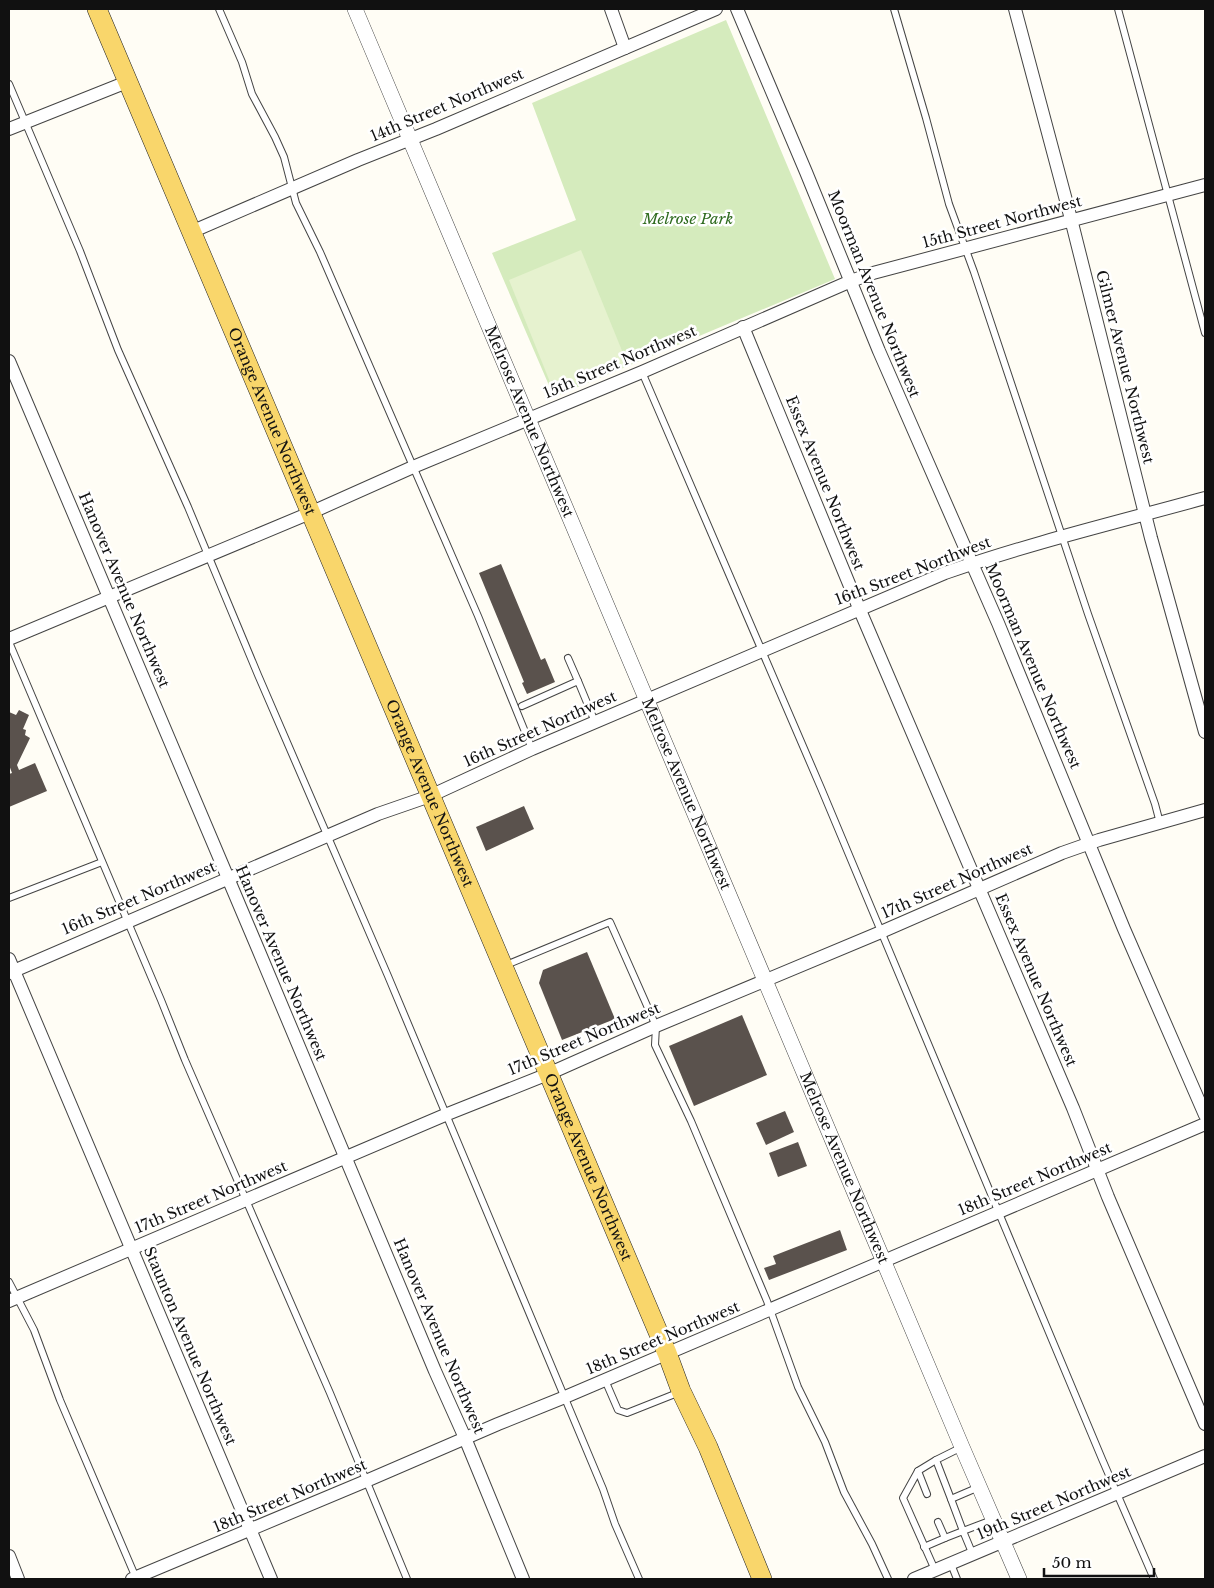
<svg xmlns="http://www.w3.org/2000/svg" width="1214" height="1588" font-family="'Libre Baskerville',serif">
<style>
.green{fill:#d5ebbd}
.pitch{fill:#e6f2cf}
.building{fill:#5a524d}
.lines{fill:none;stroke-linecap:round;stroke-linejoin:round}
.service-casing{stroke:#444;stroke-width:8}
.minor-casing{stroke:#444;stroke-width:14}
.tertiary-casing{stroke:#444;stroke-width:16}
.primary-casing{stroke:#222;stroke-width:20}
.service{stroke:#fff;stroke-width:6}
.minor{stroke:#fff;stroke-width:12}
.tertiary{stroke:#fff;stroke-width:15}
.primary{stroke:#f9d66b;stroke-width:19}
.labels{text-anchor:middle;stroke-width:5;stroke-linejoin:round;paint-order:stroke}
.street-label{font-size:15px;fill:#111;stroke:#fff}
.park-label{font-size:15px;font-style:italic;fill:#2f6b1f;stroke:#fff}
</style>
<rect width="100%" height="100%" fill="#fffdf5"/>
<!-- green -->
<path class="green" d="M726 20 835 279 554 397 492 253 576 220 532 103Z"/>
<!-- pitch -->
<path class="pitch" d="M581 250 627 363 554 392 509 280Z"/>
<!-- building -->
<g class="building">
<path d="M501 564 541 660 545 658 555 682 527 694 522 683 524 682 479 573Z"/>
<path d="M19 710 29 715 23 729 26 730 25 735 30 738 17 765 19 770 35 763 47 791 9 807V774L12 773 9 765V712L16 715Z"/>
<path d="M524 806 534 829 486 851 476 827Z"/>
<path d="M587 952 615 1019 562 1040 539 983 543 970Z"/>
<path d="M742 1015 767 1075 694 1106 669 1046Z"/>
<path d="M785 1111 794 1132 766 1145 756 1123Z"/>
<path d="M798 1142 807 1166 778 1177 769 1153Z"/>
<path d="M840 1230 847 1250 769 1280 764 1268 776 1264 773 1256Z"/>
</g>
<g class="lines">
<defs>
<g id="service">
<path d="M219 9 242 62 252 94 275 137 284 157 296 203 320 252 478 616 532 749"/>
<path d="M894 9 926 118 949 204 974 272 1088 614 1155 804 1160 823"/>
<path d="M1118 9 1205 333"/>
<path d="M9 84 80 251 118 350 188 507 258 675 388 976 603 1489 615 1524 639 1579"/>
<path d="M642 372 821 788 1102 1459 1154 1579"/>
<path d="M9 642 161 1000 185 1060 330 1393 407 1579"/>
<path d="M568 658 578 681"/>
<path d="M522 706 578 681 595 722"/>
<path d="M9 898 102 862"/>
<path d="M506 965 610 922 656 1026 655 1045 691 1121 767 1301 798 1387 825 1442 844 1492 872 1544 888 1579"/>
<path d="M9 1282 34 1330 60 1400 136 1578"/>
<path d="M605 1380 618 1410 627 1413 680 1392"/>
<path d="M918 1471 936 1460"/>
<path d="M979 1487 951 1499 963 1531 992 1520"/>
<path d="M927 1494 918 1471 903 1498 935 1570"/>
<path d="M951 1499 936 1460 962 1447"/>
<path d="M945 1538 963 1531 973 1555"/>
<path d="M924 1547 945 1538 938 1522"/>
<path d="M951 1564 957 1579"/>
</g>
<g id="minor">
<path d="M611 9 625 48"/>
<path d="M737 9 806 172 879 351 998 623 1124 929 1205 1115"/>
<path d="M1015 9 1071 219 1151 538 1205 732"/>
<path d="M9 129 127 82"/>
<path d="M191 232 358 160 436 129 716 9"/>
<path d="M743 327 859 608 1073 1108 1108 1197 1205 1424"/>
<path d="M9 361 258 949 435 1371 465 1438 523 1579"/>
<path d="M9 639 310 513 413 467 642 372 851 281 873 273 1205 185"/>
<path d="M9 959 271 1579"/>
<path d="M9 973 378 814 430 796 532 749 945 573C1030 543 1118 522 1205 498"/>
<path d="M9 1301 445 1115 548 1074 656 1026 881 932 1062 853 1099 840 1205 810"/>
<path d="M9 1556 18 1579"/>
<path d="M132 1579 366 1481 498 1424 565 1397 1205 1124"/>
<path d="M914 1579 1205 1456"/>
</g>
<g id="tertiary">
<path id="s1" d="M355 9 962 1447 1019 1579"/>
</g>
<g id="primary">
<path id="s2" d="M97 9 667 1353 681 1391 708 1447 762 1579"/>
</g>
</defs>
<!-- service casing -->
<use href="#service" class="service-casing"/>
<!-- minor casing -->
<use href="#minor" class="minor-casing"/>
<!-- tertiary casing -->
<use href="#tertiary" class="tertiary-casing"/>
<!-- primary casing -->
<use href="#primary" class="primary-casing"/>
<!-- service -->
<use href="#service" class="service"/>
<!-- minor -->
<use href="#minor" class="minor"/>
<!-- tertiary -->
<use href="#tertiary" class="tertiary"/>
<!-- primary -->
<use href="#primary" class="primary"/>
</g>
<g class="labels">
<!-- street labels -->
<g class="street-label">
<text transform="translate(447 105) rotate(-23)" y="5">14th Street Northwest</text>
<text transform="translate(1002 222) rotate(-15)" y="5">15th Street Northwest</text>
<text transform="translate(874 294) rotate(68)" y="5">Moorman Avenue Northwest</text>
<text transform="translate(620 362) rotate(-23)" y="5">15th Street Northwest</text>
<text transform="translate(1125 367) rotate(76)" y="5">Gilmer Avenue Northwest</text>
<text dy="5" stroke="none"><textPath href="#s2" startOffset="448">Orange Avenue Northwest</textPath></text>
<text dy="5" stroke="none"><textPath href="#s1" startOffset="448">Melrose Avenue Northwest</textPath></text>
<text transform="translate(825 483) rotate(68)" y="5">Essex Avenue Northwest</text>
<text transform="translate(913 571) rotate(-21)" y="5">16th Street Northwest</text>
<text transform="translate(124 590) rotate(67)" y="5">Hanover Avenue Northwest</text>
<text transform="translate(1033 666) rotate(67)" y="5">Moorman Avenue Northwest</text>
<text transform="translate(540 729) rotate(-24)" y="5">16th Street Northwest</text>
<text dy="5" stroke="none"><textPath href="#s2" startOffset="852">Orange Avenue Northwest</textPath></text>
<text dy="5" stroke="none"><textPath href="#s1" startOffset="852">Melrose Avenue Northwest</textPath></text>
<text transform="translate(957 881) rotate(-24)" y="5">17th Street Northwest</text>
<text transform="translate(139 898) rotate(-23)" y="5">16th Street Northwest</text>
<text transform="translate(281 963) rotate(67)" y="5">Hanover Avenue Northwest</text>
<text transform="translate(1036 980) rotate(67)" y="5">Essex Avenue Northwest</text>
<text transform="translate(584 1039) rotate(-23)" y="5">17th Street Northwest</text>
<text dy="5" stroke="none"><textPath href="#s2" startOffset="1258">Orange Avenue Northwest</textPath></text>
<text dy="5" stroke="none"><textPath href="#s1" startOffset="1258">Melrose Avenue Northwest</textPath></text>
<text transform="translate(1035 1179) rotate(-23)" y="5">18th Street Northwest</text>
<text transform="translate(211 1197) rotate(-23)" y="5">17th Street Northwest</text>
<text transform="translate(439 1336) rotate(67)" y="5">Hanover Avenue Northwest</text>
<text transform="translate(663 1338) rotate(-23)" y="5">18th Street Northwest</text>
<text transform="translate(190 1346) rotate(67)" y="5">Staunton Avenue Northwest</text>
<text transform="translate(290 1496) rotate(-23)" y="5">18th Street Northwest</text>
<text transform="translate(1054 1503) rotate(-23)" y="5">19th Street Northwest</text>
</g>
<!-- park labels -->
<g class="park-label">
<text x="688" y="224">Melrose Park</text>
</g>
</g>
<!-- border -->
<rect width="1214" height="1588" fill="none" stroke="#111111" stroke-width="20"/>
<!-- scale -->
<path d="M1044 1568v8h110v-8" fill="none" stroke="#111111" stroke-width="2.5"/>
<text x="1052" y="1568" font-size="15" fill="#111111" stroke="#ffffff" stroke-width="4" paint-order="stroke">50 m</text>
</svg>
